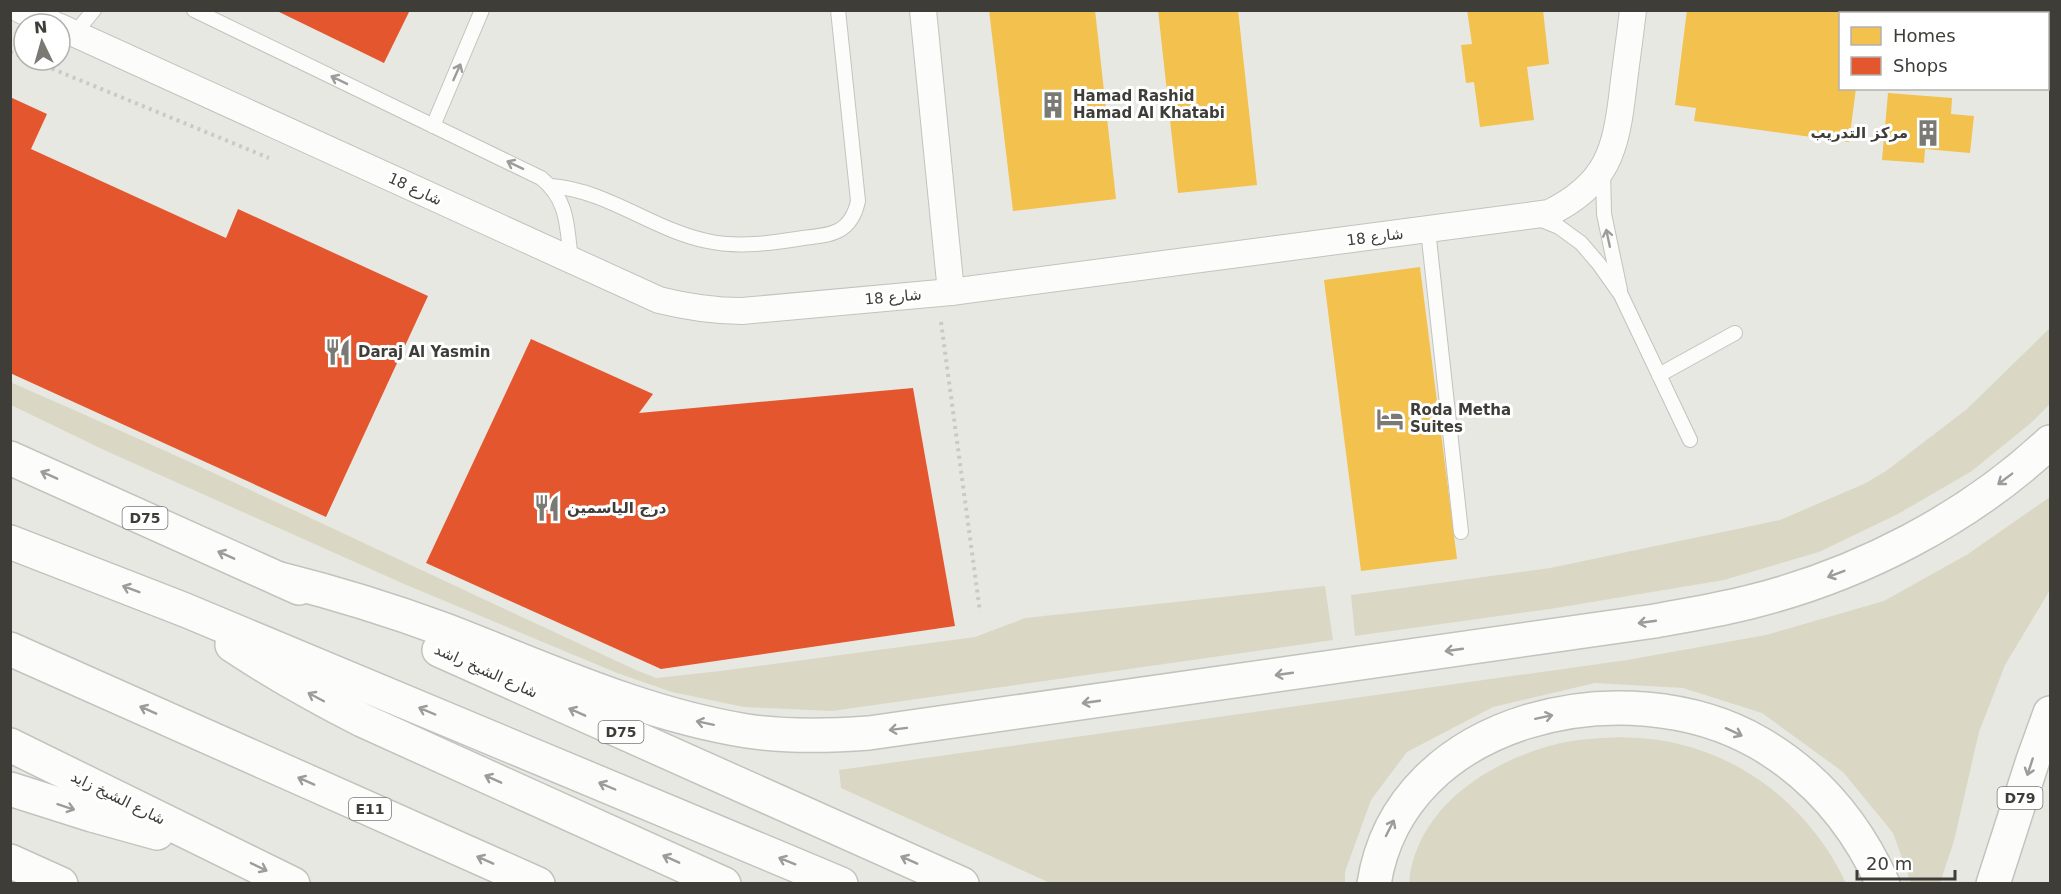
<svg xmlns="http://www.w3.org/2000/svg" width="2061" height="894" font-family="'DejaVu Sans',Vazirmatn,sans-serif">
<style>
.green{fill:#dad8c4}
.homes{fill:#f2c14e}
.shops{fill:#e4572e}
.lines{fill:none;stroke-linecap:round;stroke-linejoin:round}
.lane-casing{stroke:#c3c3be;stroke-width:16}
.street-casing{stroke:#c3c3be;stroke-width:28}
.primary-casing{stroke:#c3c3be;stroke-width:36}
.highway-casing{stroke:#c3c3be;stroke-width:36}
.path{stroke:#cac9c7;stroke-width:4;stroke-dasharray:3 4.5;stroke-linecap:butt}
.lane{stroke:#fcfcfb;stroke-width:14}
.street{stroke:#fcfcfb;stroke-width:26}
.primary{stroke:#fcfcfb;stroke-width:33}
.highway{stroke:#fcfcfb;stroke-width:33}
.oneway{stroke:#9d9c9a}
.labels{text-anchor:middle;stroke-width:6;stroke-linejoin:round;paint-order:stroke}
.shield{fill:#fff;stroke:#787774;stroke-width:1.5}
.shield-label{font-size:14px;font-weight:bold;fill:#3e3d38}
.poi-label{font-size:15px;font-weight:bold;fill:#3e3d38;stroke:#fff;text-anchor:start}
.street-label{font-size:15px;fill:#3e3d38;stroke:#fff}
</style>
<rect width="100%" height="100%" fill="#e8e8e2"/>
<!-- green -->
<g class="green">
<path d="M2050 328V404L2032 422 1972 471 1898 514 1819 552 1724 580 1550 609 1355 636 1351 595 1550 568 1780 520 1866 483 1886 471 1967 409Z"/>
<path d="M10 382C221 473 427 574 636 670L656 678 720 671 975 637 1025 618 1325 586 1333 640 832 711 744 707 672 692 617 673 404 584 104 450 11 405Z"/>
<path d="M2050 497V590L2005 665 1979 732 1954 841 1940 883H1911L1893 833 1843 772 1762 713 1683 688 1595 683 1493 707 1407 752 1371 800 1345 872V883H1050L841 788 839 770 1627 660 1766 635 1884 601 1968 554Z"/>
<path d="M1620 737C1640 738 1660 739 1679 744 1754 762 1814 815 1846 883H1409C1416 806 1492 759 1561 743 1580 739 1600 738 1620 737Z"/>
</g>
<!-- homes -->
<g class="homes">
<path d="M989 10H1095L1116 199 1013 211Z"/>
<path d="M1158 10H1238L1257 185 1178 193Z"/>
<path d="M1467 10H1543L1549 64 1527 67 1534 120 1480 127 1474 82 1466 83 1461 45 1472 44Z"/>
<path d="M1687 10H1867V14H1840V88H1856L1849 142 1694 121 1696 108 1675 105Z"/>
<rect x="1898" y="10" width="26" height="4"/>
<rect x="1990" y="10" width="35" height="4"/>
<path d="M2049 12H2050V66H2048Z"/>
<path d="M1888 93 1952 98 1951 114 1974 116 1970 153 1925 149 1924 163 1882 160Z"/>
<path d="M1420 267 1457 559 1361 571 1324 280Z"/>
</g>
<!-- shops -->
<g class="shops">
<path d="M275 10H410L384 63Z"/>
<path d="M10 97 47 114 31 149 226 238 238 209 428 296 326 517 10 373Z"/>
<path d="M531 339 653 394 639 413 913 388 955 626 661 669 426 563Z"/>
</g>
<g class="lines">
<defs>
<g id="lane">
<path d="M194 10 541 178C569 200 567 229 571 261"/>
<path d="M75 33 94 10"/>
<path d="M433 126 482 10"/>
<path d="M1603 170 1604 214 1620 290"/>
<path d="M551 186C607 190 653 230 707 241 738 248 772 243 803 238 832 235 851 233 858 201L838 10"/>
<path d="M1537 218 1559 227 1581 243 1599 264 1621 295 1690 440"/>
<path d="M1428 230 1461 532"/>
<path d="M1659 375 1735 333"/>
</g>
<g id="street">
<path d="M21 10 53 24"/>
<path d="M923 10 951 292"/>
<path d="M60 27 659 300C687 307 713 311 742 311L951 292 1549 213C1608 184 1616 150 1623 89 1626 63 1630 37 1633 10"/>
</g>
<path id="primary" d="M1993 884 2033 760 2050 713"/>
<g id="highway">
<path d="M10 458 299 588"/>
<path d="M10 542 185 610 841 884"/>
<path d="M280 579C336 593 391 610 445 630 544 668 641 714 747 731 787 737 829 736 869 733L1655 621C1687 615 1719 610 1750 602 1859 575 1968 519 2050 442"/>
<path d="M232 645C274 673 317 697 362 720L724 884"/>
<path d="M10 649 538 884"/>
<path d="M439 650 962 884"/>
<path d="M10 745 293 884"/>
<path d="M10 789 92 815 157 833"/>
<path d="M10 861 61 884"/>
<path d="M1374 884C1400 715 1628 667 1759 743 1816 776 1856 824 1883 884"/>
</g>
</defs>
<!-- lane casing -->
<use href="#lane" class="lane-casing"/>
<!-- street casing -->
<use href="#street" class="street-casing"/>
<!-- primary casing -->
<use href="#primary" class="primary-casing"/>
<!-- highway casing -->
<use href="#highway" class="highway-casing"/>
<!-- path -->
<g class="path">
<path d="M10 52 24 57"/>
<path d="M31 60 269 158"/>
<path d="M941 322 980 612"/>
</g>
<!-- lane -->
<use href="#lane" class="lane"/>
<!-- street -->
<use href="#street" class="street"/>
<!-- primary -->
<use href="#primary" class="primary"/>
<!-- highway -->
<use href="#highway" class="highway"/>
</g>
<!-- one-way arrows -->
<defs><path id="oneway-shaft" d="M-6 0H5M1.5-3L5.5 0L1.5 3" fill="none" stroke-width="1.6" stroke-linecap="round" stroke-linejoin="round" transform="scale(1.5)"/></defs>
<g class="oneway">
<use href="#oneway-shaft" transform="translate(457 72) rotate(-66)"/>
<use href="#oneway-shaft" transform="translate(339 80) rotate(-154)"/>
<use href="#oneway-shaft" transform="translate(515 165) rotate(-154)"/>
<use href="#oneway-shaft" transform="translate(1608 238) rotate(-102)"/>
<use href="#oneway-shaft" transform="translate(49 475) rotate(-156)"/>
<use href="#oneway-shaft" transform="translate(2005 479) rotate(143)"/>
<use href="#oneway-shaft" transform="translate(226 555) rotate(-156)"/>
<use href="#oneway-shaft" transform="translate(1836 574) rotate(159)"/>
<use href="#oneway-shaft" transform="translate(131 589) rotate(-159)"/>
<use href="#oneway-shaft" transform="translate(1647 622) rotate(172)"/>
<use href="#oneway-shaft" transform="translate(1454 650) rotate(172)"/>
<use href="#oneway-shaft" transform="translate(1284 674) rotate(172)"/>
<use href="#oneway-shaft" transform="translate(316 697) rotate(-152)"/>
<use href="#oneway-shaft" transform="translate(1091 702) rotate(172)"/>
<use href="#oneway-shaft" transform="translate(148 710) rotate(-156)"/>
<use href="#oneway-shaft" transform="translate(427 711) rotate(-157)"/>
<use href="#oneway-shaft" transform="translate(577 712) rotate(-156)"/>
<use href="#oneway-shaft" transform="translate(1544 717) rotate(-12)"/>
<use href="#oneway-shaft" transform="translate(705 723) rotate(-168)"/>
<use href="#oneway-shaft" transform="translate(898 729) rotate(173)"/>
<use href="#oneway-shaft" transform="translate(1734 732) rotate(25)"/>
<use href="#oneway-shaft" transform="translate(2030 767) rotate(108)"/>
<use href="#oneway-shaft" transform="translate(493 779) rotate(-156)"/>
<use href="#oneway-shaft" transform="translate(306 781) rotate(-156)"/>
<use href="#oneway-shaft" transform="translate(607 786) rotate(-157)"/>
<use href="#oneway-shaft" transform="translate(66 807) rotate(18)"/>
<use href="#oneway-shaft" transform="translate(1390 828) rotate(-63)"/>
<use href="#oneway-shaft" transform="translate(671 859) rotate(-156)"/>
<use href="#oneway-shaft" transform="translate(485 860) rotate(-156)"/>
<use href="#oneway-shaft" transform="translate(909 860) rotate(-156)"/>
<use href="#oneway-shaft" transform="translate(787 861) rotate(-158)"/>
<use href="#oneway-shaft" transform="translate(259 867) rotate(26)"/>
</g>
<!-- icons -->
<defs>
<symbol id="building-bare" viewBox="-9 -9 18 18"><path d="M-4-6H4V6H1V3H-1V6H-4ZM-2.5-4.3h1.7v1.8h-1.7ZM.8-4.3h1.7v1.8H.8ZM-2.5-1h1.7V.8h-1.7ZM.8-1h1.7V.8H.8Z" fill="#7a7974" stroke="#fff" stroke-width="2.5" paint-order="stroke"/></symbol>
<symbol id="restaurant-bare" viewBox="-9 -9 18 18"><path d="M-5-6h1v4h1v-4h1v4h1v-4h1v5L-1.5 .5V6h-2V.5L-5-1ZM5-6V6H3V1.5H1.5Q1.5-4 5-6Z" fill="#7a7974" stroke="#fff" stroke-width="2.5" paint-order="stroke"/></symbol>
<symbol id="hotel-bare" viewBox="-9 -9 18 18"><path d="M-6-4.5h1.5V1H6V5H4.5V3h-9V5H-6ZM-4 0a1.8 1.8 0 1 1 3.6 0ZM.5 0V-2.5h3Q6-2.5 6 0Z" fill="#7a7974" stroke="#fff" stroke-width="2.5" paint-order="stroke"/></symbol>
</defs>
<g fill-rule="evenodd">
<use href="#building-bare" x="1034" y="86" width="38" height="38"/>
<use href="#building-bare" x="1909" y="114" width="38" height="38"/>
<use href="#restaurant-bare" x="319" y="333" width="38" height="38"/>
<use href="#hotel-bare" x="1371" y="400" width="38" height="38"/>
<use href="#restaurant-bare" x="528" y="489" width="38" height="38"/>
</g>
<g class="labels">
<!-- shield labels -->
<g class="shield">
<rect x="122.5" y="507" width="45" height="22" rx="4.5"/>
<rect x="598.5" y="721" width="45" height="22" rx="4.5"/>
<rect x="1997.5" y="787" width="45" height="22" rx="4.5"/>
<rect x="349" y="798" width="42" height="22" rx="4.5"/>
</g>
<g class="shield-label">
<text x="145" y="523">D75</text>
<text x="621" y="737">D75</text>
<text x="2020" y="803">D79</text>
<text x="370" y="814">E11</text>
</g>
<!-- poi labels -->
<g class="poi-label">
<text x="1073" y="101">Hamad Rashid<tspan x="1073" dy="17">Hamad Al Khatabi</tspan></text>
<text x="1908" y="138" text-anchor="end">مركز التدريب</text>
<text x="358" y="357">Daraj Al Yasmin</text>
<text x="1410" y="415">Roda Metha<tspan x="1410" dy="17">Suites</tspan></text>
<text x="567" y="513">درج الياسمين</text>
</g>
<!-- street labels -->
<g class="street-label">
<text transform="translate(415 189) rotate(25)" y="5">شارع 18</text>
<text transform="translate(1375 237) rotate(-7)" y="5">شارع 18</text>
<text transform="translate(893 297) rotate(-5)" y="5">شارع 18</text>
<text transform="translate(486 671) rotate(24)" y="5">شارع الشيخ راشد</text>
<text transform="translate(118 798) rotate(26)" y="5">شارع الشيخ زايد</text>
</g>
</g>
<!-- border -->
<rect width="2061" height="894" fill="none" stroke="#3e3d38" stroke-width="24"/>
<!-- legend -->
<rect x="1839" y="12" width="210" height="78" fill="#ffffff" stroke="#b2b1af" stroke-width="1.5"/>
<rect x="1851" y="27" width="30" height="18" fill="#f2c14e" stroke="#b2b1af" stroke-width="1.5"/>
<text x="1893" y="42" font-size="18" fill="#3e3d38">Homes</text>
<rect x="1851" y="57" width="30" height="18" fill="#e4572e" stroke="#b2b1af" stroke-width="1.5"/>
<text x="1893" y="72" font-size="18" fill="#3e3d38">Shops</text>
<!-- north arrow -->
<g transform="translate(42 42) rotate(355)"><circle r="28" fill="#ffffff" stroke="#b2b1af" stroke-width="1.5"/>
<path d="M0-4.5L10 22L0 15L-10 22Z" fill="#7a7974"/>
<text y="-9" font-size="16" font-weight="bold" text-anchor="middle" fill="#3e3d38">N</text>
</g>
<!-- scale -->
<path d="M1857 870v9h98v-9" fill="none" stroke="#3e3d38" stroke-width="3"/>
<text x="1866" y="870" font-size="18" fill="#3e3d38" stroke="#ffffff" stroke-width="4.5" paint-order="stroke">20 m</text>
</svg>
